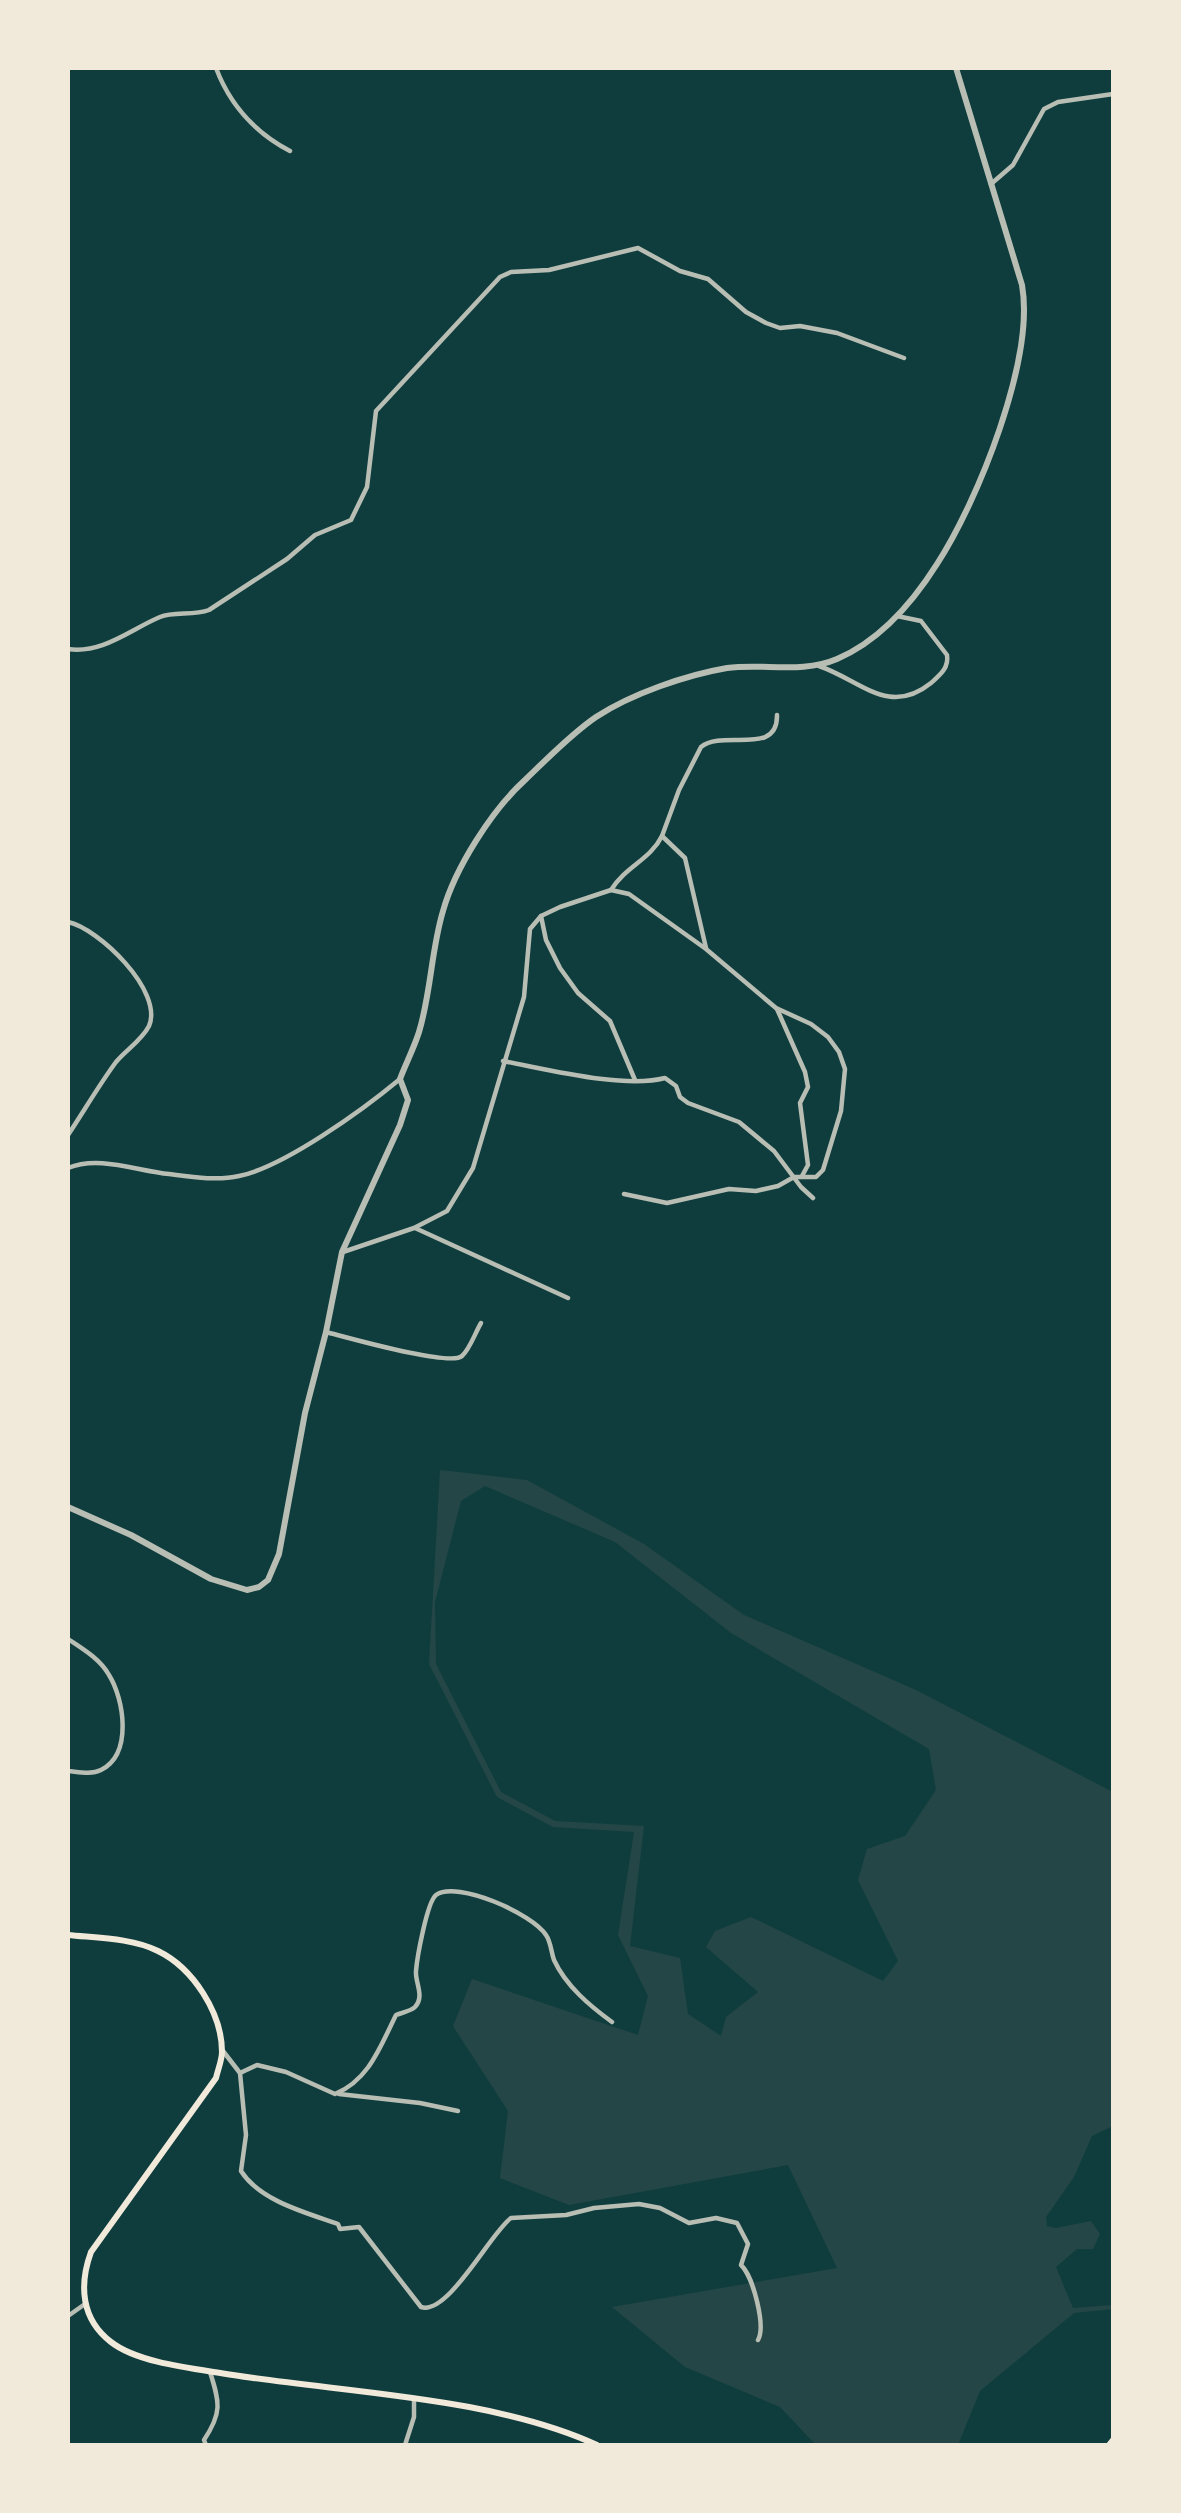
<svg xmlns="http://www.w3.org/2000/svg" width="1181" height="2513" font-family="Ubuntu,sans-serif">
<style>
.green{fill:#244646;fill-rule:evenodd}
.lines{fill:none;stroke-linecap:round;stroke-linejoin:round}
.minor{stroke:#b8beb3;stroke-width:4.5}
.tertiary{stroke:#b8beb3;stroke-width:6}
.secondary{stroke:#f1e9da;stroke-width:6}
</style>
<rect width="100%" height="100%" fill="#0f3d3e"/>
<!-- green -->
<path class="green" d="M440 1470 527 1480 644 1544 744 1615 916 1690 1113 1792V2126L1092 2136 1074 2177 1046 2217 1047 2226 1056 2228 1091 2221 1100 2234 1093 2249H1077L1056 2267 1073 2308 1113 2305V2309L1074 2313 980 2391 958 2445H816L780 2407 685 2367 612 2307 837 2268 788 2165 569 2205 500 2178 508 2111 453 2026 472 1979 638 2035 648 1996 618 1935 634 1832 553 1827 497 1797 429 1664ZM485 1486 615 1542 731 1633 929 1749 936 1790 905 1836 867 1849 858 1880 898 1961 883 1981 751 1917 715 1931 706 1947 758 1992 726 2017 721 2036 688 2014 680 1958 630 1946 644 1826 555 1821 501 1792 436 1664 435 1602 461 1501Z"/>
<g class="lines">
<!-- minor -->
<g class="minor">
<path d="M216 68C230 105 254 132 290 151"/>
<path d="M991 184 1013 165 1044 109 1058 102 1113 94"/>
<path d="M68 649C103 654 131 629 160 617 174 611 193 616 209 610L287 559 315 535 351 520 367 487 376 411 500 277 511 272 549 270 638 248 680 271 708 279 746 312 766 323 780 328 800 326 837 333 904 358"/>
<path d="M819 666C860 680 889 717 931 683 940 675 949 668 947 655L921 621 897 616"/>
<path d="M611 890C626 866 650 860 662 836"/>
<path d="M541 916 546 940 560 968 578 993 610 1021 635 1080"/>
<path d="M68 922C98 928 164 991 149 1026 142 1040 126 1050 116 1062 99 1085 84 1111 68 1135"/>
<path d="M706 948 685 858 662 836 679 790 701 747C723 729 778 757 777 715"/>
<path d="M777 1009 805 1072 808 1087 800 1103 808 1165 802 1176"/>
<path d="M503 1061C546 1069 624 1089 665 1078L676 1086 680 1097 688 1103 739 1122 774 1151 801 1187 813 1198"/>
<path d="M68 1168C99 1155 137 1171 169 1174 192 1177 217 1181 239 1176 284 1167 364 1109 400 1079"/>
<path d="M415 1228 568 1298"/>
<path d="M343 1252 414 1228 447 1211 473 1168 524 997 530 929 541 916 560 907 611 890 629 894 706 949 776 1008 811 1024 828 1037 839 1052 845 1069 841 1111 823 1170 816 1177H794L778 1186 756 1191 729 1189 667 1203 624 1194"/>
<path d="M326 1332C346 1337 450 1367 462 1356 470 1349 475 1333 481 1323"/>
<path d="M68 1639C83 1649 100 1659 109 1675 124 1699 133 1754 101 1770 91 1775 79 1772 68 1771"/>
<path d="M223 2051 240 2073 246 2135 241 2171C260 2201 307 2213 338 2224L340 2229 359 2227 421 2307C448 2316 491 2232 511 2218L566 2215 594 2208 639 2204 660 2208 689 2223 716 2218 737 2223 748 2244 741 2265C753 2276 766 2326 758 2340"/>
<path d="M240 2073 257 2065 286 2072 335 2094C369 2080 380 2047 396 2015 401 2013 411 2011 415 2007 425 1996 415 1983 416 1971 417 1958 427 1902 436 1895 457 1880 533 1914 546 1935 551 1942 551 1952 554 1960 566 1986 590 2006 612 2022"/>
<path d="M339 2094 420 2103 458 2111"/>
<path d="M68 2316 85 2304"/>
<path d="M206 2445 204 2440C222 2413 220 2403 210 2372"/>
<path d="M405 2445 414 2417V2400"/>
</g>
<!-- tertiary -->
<path class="tertiary" d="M68 1507 131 1535 211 1579 247 1590 259 1587 268 1580 279 1554 305 1413 326 1332 342 1252 400 1125 408 1100 400 1079C406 1063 414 1048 419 1032 431 993 431 951 443 911 455 868 492 810 525 780 547 759 571 734 596 717 631 694 686 675 727 668 763 663 802 674 837 659 879 641 913 602 937 564 978 501 1035 359 1022 285L956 68"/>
<!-- secondary -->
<g class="secondary">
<path d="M68 1935C97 1938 132 1938 158 1951 193 1968 222 2013 222 2052 222 2060 218 2069 216 2078L91 2252C79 2285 81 2319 111 2342 139 2364 199 2369 233 2375 347 2393 493 2397 597 2445"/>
<path d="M1109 2445 1113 2440"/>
</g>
</g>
<!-- border -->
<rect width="1181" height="2513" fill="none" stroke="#f1e9da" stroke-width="140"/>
</svg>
